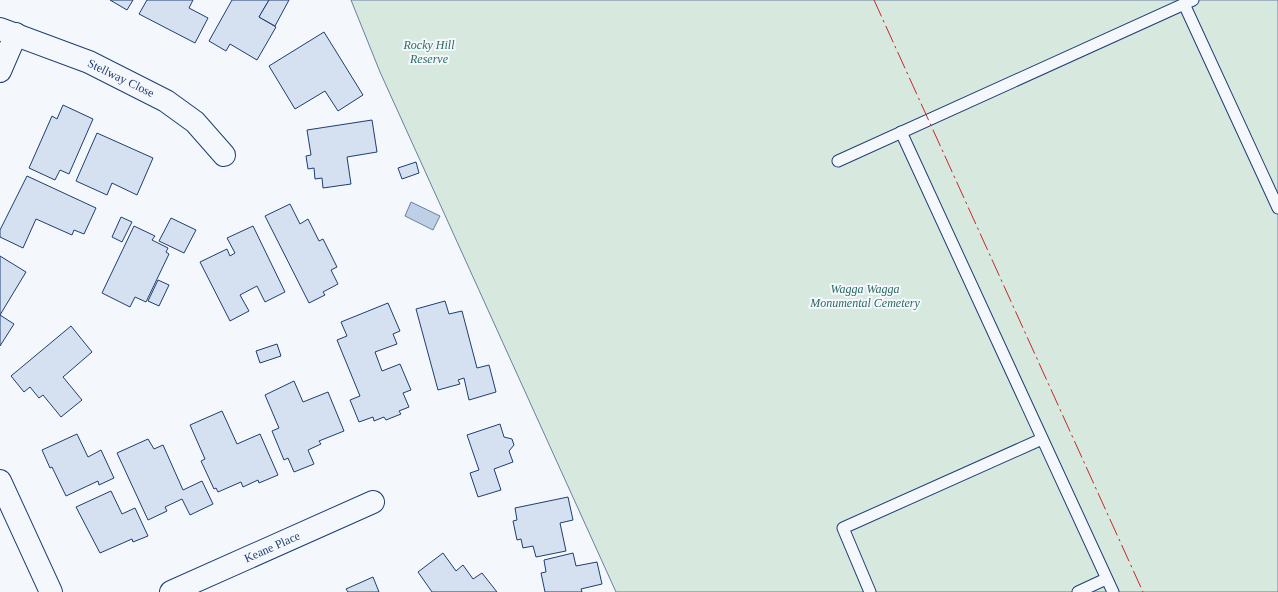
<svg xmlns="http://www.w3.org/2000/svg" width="1278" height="592" font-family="'Times New Roman',serif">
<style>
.green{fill:#d7e8df;stroke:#687fa3}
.water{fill:#bed0e5;stroke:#687fa3}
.building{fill:#d5e0f0;stroke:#1d3f73}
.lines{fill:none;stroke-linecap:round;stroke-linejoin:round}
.lane-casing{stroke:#1d3f73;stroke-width:13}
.street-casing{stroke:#1d3f73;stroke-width:24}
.lane{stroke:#f4f7fb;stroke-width:11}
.street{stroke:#f4f7fb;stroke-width:22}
.power{stroke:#c62828;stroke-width:1;stroke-dasharray:18 4 2.5 4;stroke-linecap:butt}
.labels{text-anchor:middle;stroke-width:4;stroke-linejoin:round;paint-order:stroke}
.park-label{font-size:12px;font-style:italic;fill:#2c6c60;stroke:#f4f7fb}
.street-label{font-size:12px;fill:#1d3f73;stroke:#f4f7fb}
</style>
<rect width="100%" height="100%" fill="#f4f7fb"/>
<!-- green -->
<path class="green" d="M351 0H1278V592H616L380 72Z"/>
<!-- water -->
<path class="water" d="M411 202 440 216 433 230 405 216Z"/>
<!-- building -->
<g class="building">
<path d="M110 0H133L127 10Z"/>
<path d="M147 0H193L189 8 208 18 195 43 139 14Z"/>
<path d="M232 0H269L259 17 276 27 257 60 230 44 226 51 209 41Z"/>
<path d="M269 0H289L275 26 259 17Z"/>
<path d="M324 32 363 95 338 111 325 91 295 109 269 66Z"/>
<path d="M63 105 93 119 69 174 60 170 55 180 29 168 52 116 57 119Z"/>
<path d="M372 120 377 152 347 157 351 184 323 188 322 178 315 179 314 168 308 169 306 156 311 155 307 130Z"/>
<path d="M97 133 153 158 137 195 112 183 107 195 76 181Z"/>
<path d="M416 162 419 173 402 179 398 168Z"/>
<path d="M27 176 96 208 84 234 74 230 72 235 36 219 23 248 0 237V230Z"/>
<path d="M290 204 300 224 308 219 319 241 323 239 337 267 331 270 338 284 323 292 325 295 309 303 265 216Z"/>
<path d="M121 217 132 222 122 242 112 237Z"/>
<path d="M171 218 196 230 184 253 159 241Z"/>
<path d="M134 226 155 236 152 240 168 248 166 252 169 254 146 302 135 297 130 307 102 293Z"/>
<path d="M253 226 285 292 265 302 257 286 240 295 249 311 230 321 200 262 227 249 230 256 235 253 227 238Z"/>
<path d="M0 256 26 272 0 315Z"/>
<path d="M158 280 169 285 159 306 148 301Z"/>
<path d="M445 301 449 314 462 311 477 368 489 365 496 392 469 400 464 378 458 380 460 384 438 390 416 309Z"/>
<path d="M388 303 400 331 393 334 397 344 375 352 382 371 400 364 411 390 403 393 409 407 399 411 401 414 386 420 384 417 374 421 373 417 359 422 350 400 360 396 337 340 347 336 341 322Z"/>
<path d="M0 315 14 324 0 346Z"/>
<path d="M71 326 92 352 63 377 82 400 61 417 43 395 39 398 30 387 24 392 11 376Z"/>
<path d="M277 344 281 356 260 363 256 351Z"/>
<path d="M294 381 303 402 328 392 344 431 319 441 321 444 308 450 314 464 294 472 288 458 284 460 272 431 279 428 265 395Z"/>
<path d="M222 411 237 444 260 434 278 475 259 483 258 480 243 487 241 482 218 492 216 488 214 489 201 461 205 459 190 425Z"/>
<path d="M500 424 504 437 512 439 514 445 509 451 513 462 494 469 501 490 478 497 470 473 479 470 467 435Z"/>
<path d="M77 434 88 457 101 450 114 478 99 485 98 481 66 496 52 467 50 468 42 450Z"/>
<path d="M148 439 154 449 163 445 183 490 202 481 213 504 190 515 182 499 165 507 167 511 148 520 117 453Z"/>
<path d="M111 491 122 514 135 508 148 536 133 542 132 539 100 553 76 507Z"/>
<path d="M568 497 573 520 560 523 566 551 536 557 533 546 523 548 521 539 517 540 513 521 517 520 515 508Z"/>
<path d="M443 553 456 571 463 565 473 579 482 573 497 592H432L418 572Z"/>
<path d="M573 553 576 566 597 562 602 584 581 589 582 592H545L541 573 546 572 544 560Z"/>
<path d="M373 577 379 592H348L346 589Z"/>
</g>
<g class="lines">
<defs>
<g id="lane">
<path d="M1184 4 1278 208"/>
<path d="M901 132 1113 592"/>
<path d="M838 161 1193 0"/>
<path d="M870 592 843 528 1042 439"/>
<path d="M1078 592 1106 579"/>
</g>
<g id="street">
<path d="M0 29 89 62 166 101 195 122 224 155"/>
<path d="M0 71 16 34"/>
<path d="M0 481 51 592"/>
<path d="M171 592 373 502"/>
</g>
</defs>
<!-- lane casing -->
<use href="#lane" class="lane-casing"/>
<!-- street casing -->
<use href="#street" class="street-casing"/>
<!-- lane -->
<use href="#lane" class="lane"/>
<!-- street -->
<use href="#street" class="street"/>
<!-- power -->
<path class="power" d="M874 0 1143 592"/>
</g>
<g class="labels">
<!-- park labels -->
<g class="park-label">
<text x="429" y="49">Rocky Hill<tspan x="429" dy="14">Reserve</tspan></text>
<text x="865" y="293">Wagga Wagga<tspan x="865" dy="14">Monumental Cemetery</tspan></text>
</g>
<!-- street labels -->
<g class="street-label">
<text transform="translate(121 78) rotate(26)" y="4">Stellway Close</text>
<text transform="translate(272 547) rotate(-24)" y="4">Keane Place</text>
</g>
</g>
</svg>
